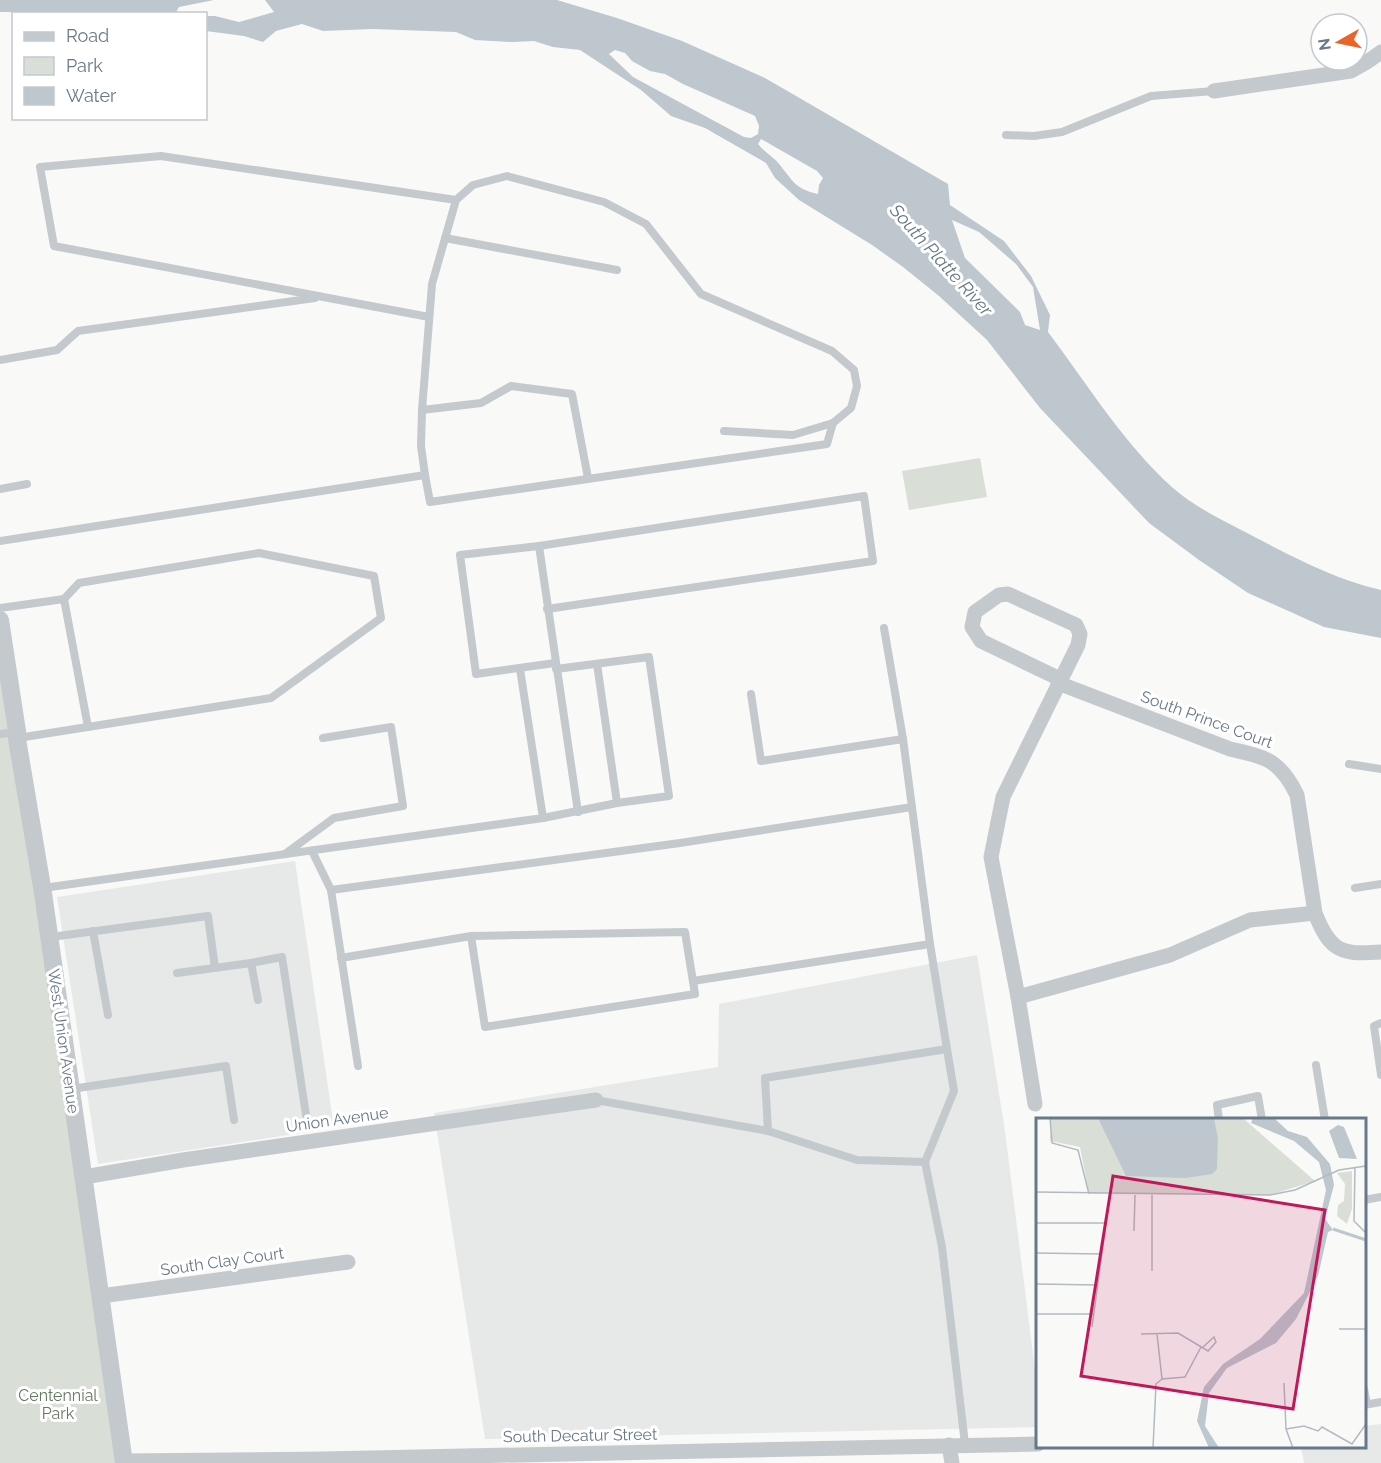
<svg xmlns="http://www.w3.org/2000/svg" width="1381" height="1463" font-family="Raleway,sans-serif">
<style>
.built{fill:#e7e9e8}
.green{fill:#d9dfd6}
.water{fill:#bdc7cd;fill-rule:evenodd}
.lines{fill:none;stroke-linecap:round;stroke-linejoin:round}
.service{stroke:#c4c9cd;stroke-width:8}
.minor{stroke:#c4c9cd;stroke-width:15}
.tertiary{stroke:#c4c9cd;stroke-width:18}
.labels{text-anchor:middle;stroke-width:6;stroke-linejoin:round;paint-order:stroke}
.street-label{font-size:16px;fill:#67788a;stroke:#fff}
.park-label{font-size:16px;fill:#667a63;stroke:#fff}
.water-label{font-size:18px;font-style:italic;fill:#637984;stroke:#fff}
.inset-river{fill:none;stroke:#bdc7cd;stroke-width:3}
.inset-road{fill:none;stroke:#b2bac1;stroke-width:1.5}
.view{fill:#c2185b;fill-opacity:0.15;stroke:#c2185b;stroke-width:3}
.inset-edge{fill:none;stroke:#67788a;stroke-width:3}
</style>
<rect width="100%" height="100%" fill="#f9faf7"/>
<!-- built -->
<g class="built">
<path d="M295 861 334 1128 98 1164 57 897Z"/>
<path d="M977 955 1005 1131 1037 1386V1427L485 1439 434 1113 718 1067 719 1004Z"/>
<path d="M1381 1424V1463H1304L1301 1447 1364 1446 1365 1426Z"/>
</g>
<!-- green -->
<g class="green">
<path d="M980 458 987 497 909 510 902 471Z"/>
<path d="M0 622 124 1463H0Z"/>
</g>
<!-- water -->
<g class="water">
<path d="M0 0H214L179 7 175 14 0 12Z"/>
<path d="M255 0H557L617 18 682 41 765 78 948 184 950 205 1004 241 1031 276 1050 315 1048 332C1088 385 1123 443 1173 488 1195 507 1222 520 1247 533 1291 556 1333 579 1381 590V638L1324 627 1248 593 1199 560 1149 523 1040 408 987 340 939 296 903 267 872 245 799 200 775 178 766 163 705 128 671 116 641 90 580 50 553 47 534 41 512 42 475 40 456 32 373 29 323 31 302 24 276 31 263 42 244 36 206 31V16H215L239 22 274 12 265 0ZM615 50 625 53 632 61 650 71 665 74 683 84 755 116 759 126 758 134 751 138 744 137 633 77 609 54ZM761 139 817 171 823 178 819 185 818 194C795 189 793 181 780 165 774 157 764 152 758 144ZM952 220 979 232 1016 264 1033 287 1040 330 1025 325 1020 312 965 258Z"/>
</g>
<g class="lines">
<!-- service -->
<g class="service">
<path d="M1006 135 1034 136 1062 132 1151 96 1214 91"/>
<path d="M445 238 617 270"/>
<path d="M429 317 54 246 40 167 161 156 456 200"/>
<path d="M0 360 57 350 78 331 315 298"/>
<path d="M422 410 481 403 511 386 572 394 588 478"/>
<path d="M425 475 430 502 827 444 833 423"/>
<path d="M0 489 27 484"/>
<path d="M0 541 425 475 421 446 422 410 432 284 456 200 473 185 507 176 604 202 646 224 701 294 832 351 854 370 857 386 851 408 833 423 793 435 724 431"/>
<path d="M539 546 578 812"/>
<path d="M64 599 88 727"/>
<path d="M0 608 64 599 79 583 259 553 374 576 381 618 271 698 18 738"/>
<path d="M547 609 873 561 864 496 539 546 460 555 476 674 555 663"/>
<path d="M556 669 649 657 669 796 617 803 597 664"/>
<path d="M751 694 761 761 903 739"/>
<path d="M0 734 16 732"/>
<path d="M1349 764 1381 769"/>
<path d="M543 818 617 803"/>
<path d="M312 851 331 890 358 1066"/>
<path d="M285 854 334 818 403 806 391 727 323 738"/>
<path d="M43 888 543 818 520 669"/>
<path d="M1355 888 1381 884"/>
<path d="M331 890 680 843 912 807"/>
<path d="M93 931 108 1015"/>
<path d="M51 937 208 916 215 968"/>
<path d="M930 944 947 1049"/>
<path d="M341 958 471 936 685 932 695 994 485 1027 471 936"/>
<path d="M251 963 282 957 306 1115"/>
<path d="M177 973 251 963 258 1000"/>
<path d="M693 981 930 944 903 739 884 628"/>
<path d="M1381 1023 1374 1026 1381 1075"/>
<path d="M1316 1065 1325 1120"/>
<path d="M71 1089 226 1066 234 1120"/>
<path d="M596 1100 768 1131 857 1160 925 1162 942 1247 965 1444"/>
<path d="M1219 1120 1217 1105 1258 1096 1262 1120"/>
<path d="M768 1131 765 1078 947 1049 954 1091 925 1162"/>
<path d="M1364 1200 1381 1197"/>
<path d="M1364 1389 1367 1404"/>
<path d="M1364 1405 1381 1402"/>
</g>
<!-- minor -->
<g class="minor">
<path d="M1214 91 1351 71 1367 62 1381 52"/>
<path d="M1058 683 1230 749C1266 757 1280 760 1297 795L1315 913C1330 952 1342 955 1381 952"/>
<path d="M1018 997 1170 955 1250 920 1315 913"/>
<path d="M1035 1104 1018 997 991 857 1003 797 1078 645 1080 634 1076 625 1008 594 999 595 975 612 972 627 981 641 1060 679"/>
<path d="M84 1177 183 1160 596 1100"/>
<path d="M101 1296 348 1262"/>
<path d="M949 1445 952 1463"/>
<path d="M124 1461 324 1459 1038 1444"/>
</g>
<!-- tertiary -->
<path class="tertiary" d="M0 620 17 731V739L43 893 124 1463"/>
</g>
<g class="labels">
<!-- street labels -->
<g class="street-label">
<text transform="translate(1207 719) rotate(20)" y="6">South Prince Court</text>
<text transform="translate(64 1041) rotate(82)" y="6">West Union Avenue</text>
<text transform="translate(337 1119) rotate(-8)" y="6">Union Avenue</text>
<text transform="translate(222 1261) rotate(-8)" y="6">South Clay Court</text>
<text transform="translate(580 1435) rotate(-1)" y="6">South Decatur Street</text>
</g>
<!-- park labels -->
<g class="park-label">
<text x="58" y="1401">Centennial<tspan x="58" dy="18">Park</tspan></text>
</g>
<!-- water labels -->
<g class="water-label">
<text transform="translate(941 260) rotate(48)" y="6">South Platte River</text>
</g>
</g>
<!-- overview -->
<g transform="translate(1036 1118)">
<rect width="330" height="330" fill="#f9faf7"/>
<path d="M15 0H207L279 63 234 77 53 76 44 29 14 23ZM316 53V91L311 106 301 98 302 87 308 83 309 66 301 55Z" fill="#d9dfd6"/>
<path d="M62 0H178L182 21 181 51 176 56 150 60 90 58ZM217 0H238L252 13 271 19 294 46 298 67 289 101 297 112 292 114 282 158 260 201 240 225 191 250 173 275 169 308 183 330H173L161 303 168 269 187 246 224 221 268 175 290 72 283 44 258 23 215 5ZM302 7 308 9 321 41 303 40 293 13Z" fill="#bdc7cd"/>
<path class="inset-river" d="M297 111 330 122"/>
<path class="inset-road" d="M14 0 16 25 42 32 53 76M319 49 318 103 330 115M0 74 234 77 259 72 303 52 330 48M0 105H70M98 113 99 77M0 135 66 136M116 153V77M0 166 62 167M0 196H58M56 209 74 76M303 211H330M105 216 142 215 172 233 180 224 178 219 166 230M121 216 126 261M126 261 149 259 165 229M248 265 250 311 257 330M250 311 268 308 282 313 286 309 316 326 330 306M117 330 120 266 126 261"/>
<path class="view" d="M77 58 289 92 257 291 45 258Z"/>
<rect width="330" height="330" class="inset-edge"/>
</g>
<!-- legend -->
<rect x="12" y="12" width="195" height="108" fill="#ffffff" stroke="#c2c9d0" stroke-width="1.5"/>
<rect x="24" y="32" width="30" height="9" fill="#c4c9cd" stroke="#c2c9d0" stroke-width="1.5"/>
<text x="66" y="42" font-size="18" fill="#67788a">Road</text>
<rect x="24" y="57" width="30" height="18" fill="#d9dfd6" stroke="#c2c9d0" stroke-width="1.5"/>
<text x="66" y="72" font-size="18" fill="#67788a">Park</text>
<rect x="24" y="87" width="30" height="18" fill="#bdc7cd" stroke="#c2c9d0" stroke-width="1.5"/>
<text x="66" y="102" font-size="18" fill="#67788a">Water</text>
<!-- north arrow -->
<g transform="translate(1339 42) rotate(261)"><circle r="28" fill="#ffffff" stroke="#c2c9d0" stroke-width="1.5"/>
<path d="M0-4.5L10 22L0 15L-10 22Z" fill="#eb6326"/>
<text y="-9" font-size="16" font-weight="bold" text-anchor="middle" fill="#67788a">N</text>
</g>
</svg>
